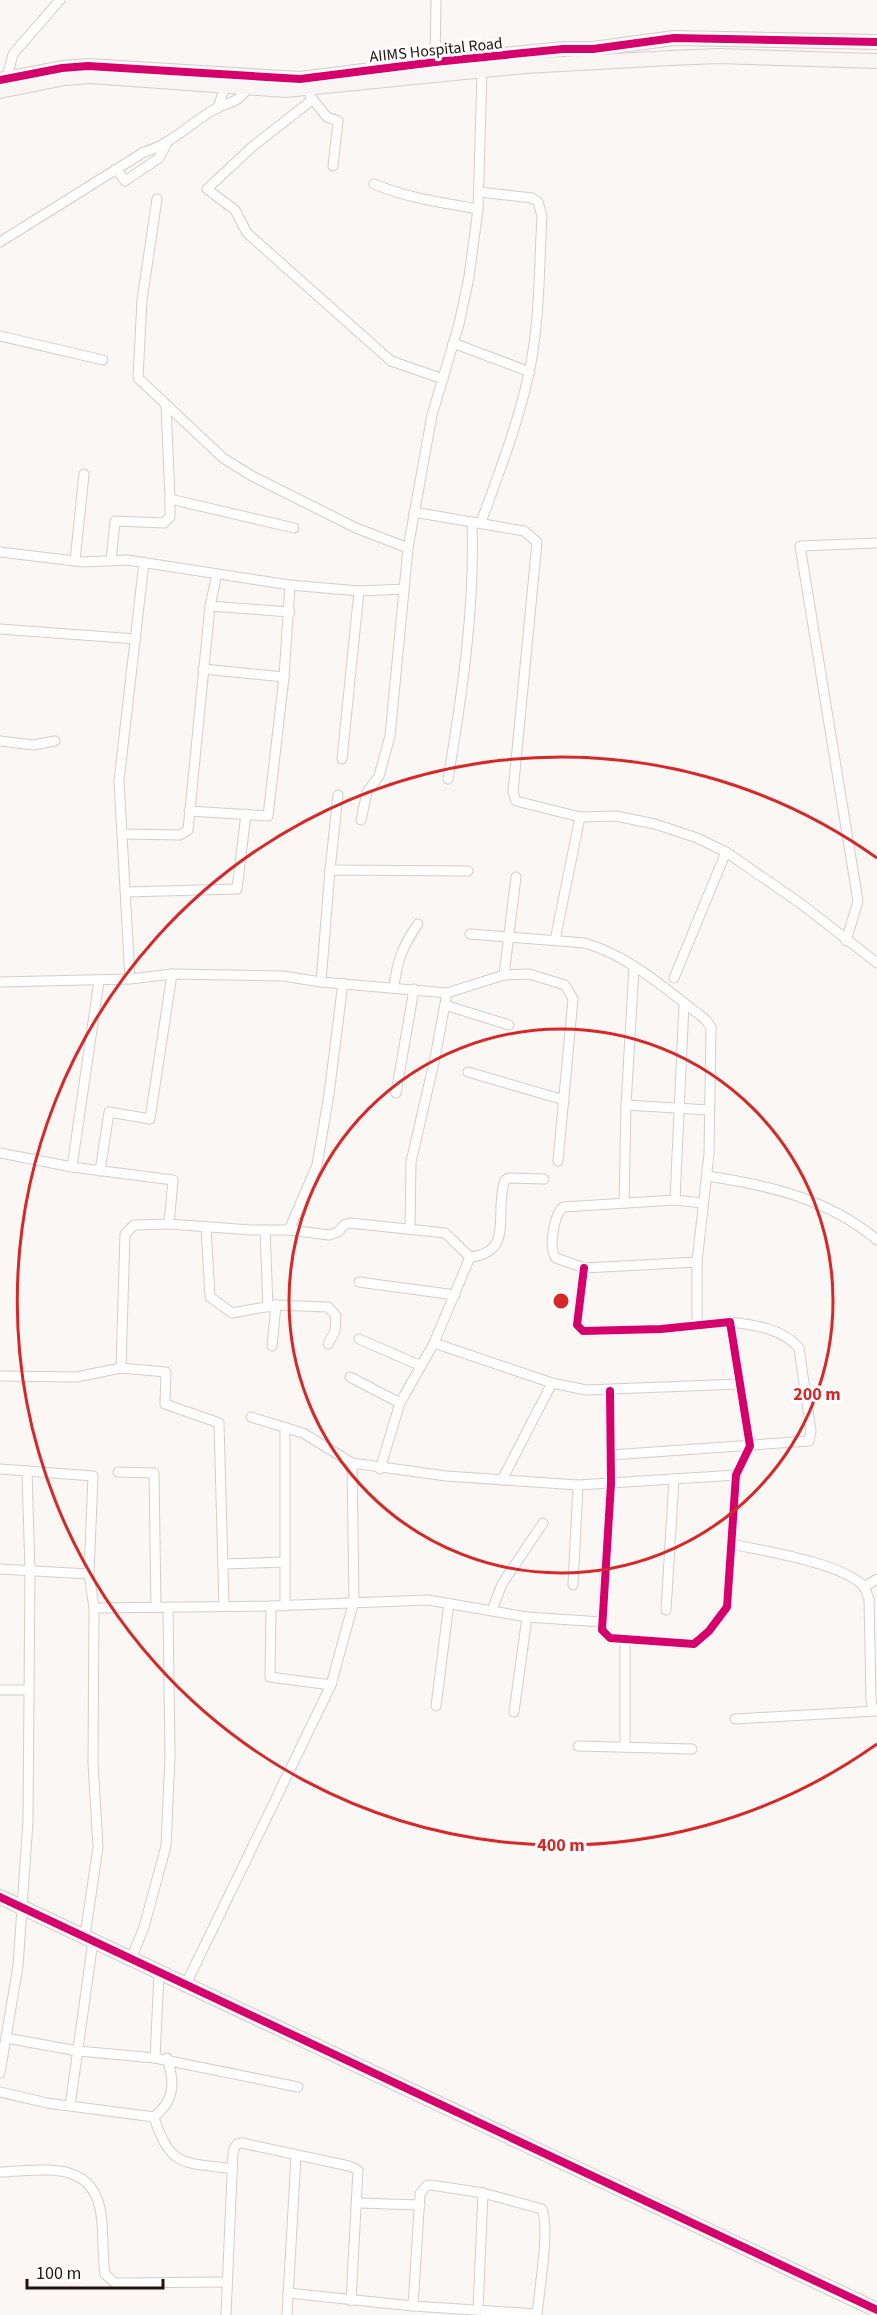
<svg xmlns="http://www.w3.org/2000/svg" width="877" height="2315" font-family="'Source Sans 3',sans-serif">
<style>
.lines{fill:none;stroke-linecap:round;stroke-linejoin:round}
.street-casing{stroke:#d4ceca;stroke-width:11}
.secondary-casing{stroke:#d4ceca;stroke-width:16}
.street{stroke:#fefefe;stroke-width:9}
.secondary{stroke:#f9f5f5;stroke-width:14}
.cycleway-casing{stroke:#fff;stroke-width:11}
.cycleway{stroke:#d6006c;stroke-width:8}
.ring{fill:none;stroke:#d62828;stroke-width:3}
.labels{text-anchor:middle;stroke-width:6;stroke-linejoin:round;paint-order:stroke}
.street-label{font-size:16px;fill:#1e140f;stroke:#fff}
.centre{fill:#d62828;stroke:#fff;stroke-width:3}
.ring-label{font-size:18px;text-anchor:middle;font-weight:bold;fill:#d62828;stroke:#fff;stroke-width:6;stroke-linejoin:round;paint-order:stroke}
</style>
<rect width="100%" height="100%" fill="#faf7f5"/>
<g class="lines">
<defs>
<g id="street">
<path d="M435 62 436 0"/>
<path d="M7 78 13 54 60 0"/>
<path d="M310 96 327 117 338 121 333 166"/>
<path d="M312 100 252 147 207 189 235 210 247 233 391 361 443 379"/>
<path d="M218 108 223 92 220 84"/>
<path d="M116 169 125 181 159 158 166 145"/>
<path d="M374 184C407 198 443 203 478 209L482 72"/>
<path d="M479 192 532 198 538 202 542 216C539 267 540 322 529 373 518 424 499 473 481 522"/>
<path d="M157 199 142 300 138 378 223 458 252 476 356 528 408 548"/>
<path d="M0 242 144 152C172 144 190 123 215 109 233 99 233 107 249 87"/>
<path d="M0 336 103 360"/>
<path d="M453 343 530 372"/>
<path d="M166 405 170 499"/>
<path d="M414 512 524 531 537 542 513 792 516 801 580 817 616 816 655 824 697 838 726 852 800 903 877 963"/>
<path d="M0 552 83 562 127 560 290 585 359 591 404 589"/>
<path d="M75 561 84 474"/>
<path d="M111 561 115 521 164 523 170 517V499L294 528"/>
<path d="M210 606 290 612"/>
<path d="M0 629 136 639"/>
<path d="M203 669 284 677"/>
<path d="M0 741 33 745 55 741"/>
<path d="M342 759 359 591"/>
<path d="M448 779C462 695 475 608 472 522"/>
<path d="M189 811 268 816 284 677 290 585"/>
<path d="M361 820 367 792 379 776 390 736 408 548 432 415 459 324 469 277 478 209"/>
<path d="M123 834 180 835 188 830 210 606 217 574"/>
<path d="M330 870 338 795"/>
<path d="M126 892 237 889 246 814"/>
<path d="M470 934 585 943C630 956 668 991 705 1019L711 1027 709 1154 697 1262V1324"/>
<path d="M555 940 580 817"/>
<path d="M846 941 858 901 800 546 877 543"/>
<path d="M504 975 516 877"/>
<path d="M674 978 726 852"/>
<path d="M130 979 172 974 283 976 321 982 447 993 504 975 529 974 565 985 573 999 558 1161"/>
<path d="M0 982 130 979 119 781 144 562"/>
<path d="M321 982 330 870 468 871"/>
<path d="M394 987C397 961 403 945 418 924"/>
<path d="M445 1005 509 1025"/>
<path d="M468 1072 564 1100"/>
<path d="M396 1093 414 989"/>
<path d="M626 1105 709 1110"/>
<path d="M0 1153 72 1167 99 981"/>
<path d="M72 1167 173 1180 169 1224 251 1230H289L329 1235 338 1232 344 1225 350 1223 445 1233 470 1257C516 1252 493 1212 505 1180L509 1178 544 1179"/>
<path d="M100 1171 109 1112 150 1119 172 974"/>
<path d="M707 1176C768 1185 829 1199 877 1240"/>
<path d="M675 1200 684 1004"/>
<path d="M624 1203 626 1105 634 967"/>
<path d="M206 1227 210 1297 232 1313 276 1305 328 1307 336 1316 335 1331 328 1344"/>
<path d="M410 1229 411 1162 435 1058 447 993"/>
<path d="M265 1230 268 1307"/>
<path d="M289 1230 317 1165 329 1094 343 983"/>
<path d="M697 1262 584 1268 556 1258C548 1248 554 1215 563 1207L675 1200 703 1203"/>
<path d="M584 1268 577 1325 583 1331 661 1329 730 1322 750 1446 736 1475 727 1607 709 1631 694 1644 610 1638 602 1630 611 1483 610 1391"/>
<path d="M359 1282 455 1295"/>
<path d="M359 1339 419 1365"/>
<path d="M434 1343 552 1383 586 1390 740 1384"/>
<path d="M272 1346 276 1305"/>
<path d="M121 1368 125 1234 134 1225 169 1224"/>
<path d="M0 1376 76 1377 121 1368 166 1372 165 1404 219 1423 224 1606"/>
<path d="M350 1377 400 1403"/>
<path d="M611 1455 809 1441 811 1431 799 1348C782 1328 754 1325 730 1322"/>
<path d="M352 1463 446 1476 578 1485 736 1475"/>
<path d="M0 1469 27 1471 30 1571 28 1821 18 1966 0 2073"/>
<path d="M380 1469 400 1403 434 1343 470 1257"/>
<path d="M27 1471 93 1476 89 1574"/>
<path d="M118 1472 154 1473 156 1607"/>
<path d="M502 1480 552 1383"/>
<path d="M732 1544C763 1551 843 1563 863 1586 866 1589 867 1595 869 1599L871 1698 872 1707 877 1711"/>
<path d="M223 1564 285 1562"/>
<path d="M0 1569 89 1574 94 1608 271 1606 428 1600 527 1617 602 1622"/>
<path d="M573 1585 578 1485"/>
<path d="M864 1587 877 1579"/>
<path d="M271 1606 270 1677 331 1685"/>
<path d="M285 1606V1428"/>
<path d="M492 1610 502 1584 543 1523"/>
<path d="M666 1610 674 1479"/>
<path d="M625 1640V1747"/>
<path d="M0 1690H28"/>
<path d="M436 1706 449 1603"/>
<path d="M514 1712 527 1617"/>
<path d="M735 1719 876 1711"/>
<path d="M578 1746 692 1749"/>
<path d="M85 1936 98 1847 93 1763 94 1608"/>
<path d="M131 1959 144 1927 166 1846 170 1756 168 1607"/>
<path d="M159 1974 155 2058 298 2087"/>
<path d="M185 1986 331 1685 354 1601 352 1463 303 1433 251 1417"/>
<path d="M6 2038 78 2051 155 2058"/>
<path d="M0 2092 47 2103 154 2117C175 2100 175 2083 167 2058"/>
<path d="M70 2106 93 1941"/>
<path d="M154 2117C170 2169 185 2162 233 2169"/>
<path d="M0 2172C42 2171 93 2158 101 2214 104 2234 102 2254 105 2274L115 2283 227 2282"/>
<path d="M357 2203 420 2205"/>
<path d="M288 2293 413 2306 537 2314"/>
<path d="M413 2306 420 2194 426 2186 431 2185 483 2193 542 2209C550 2229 539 2291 537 2315"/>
<path d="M478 2310 483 2193"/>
<path d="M226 2315 233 2151 237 2144 242 2143 349 2166 358 2170 351 2301"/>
<path d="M287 2315 296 2156"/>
</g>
<g id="secondary">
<path d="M0 80 62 68 88 66 300 79 435 62 563 49H593L674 38 877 42"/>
<path d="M0 91 65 78 90 76 285 90 525 66 671 58 718 56 877 61"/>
<path d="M0 1897 877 2310"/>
</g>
</defs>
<!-- street casing -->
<use href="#street" class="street-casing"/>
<!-- secondary casing -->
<use href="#secondary" class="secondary-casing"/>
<!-- street -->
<use href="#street" class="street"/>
<!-- secondary -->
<use href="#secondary" class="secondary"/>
<defs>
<g id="cycleway">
<path d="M0 80 62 68 88 66 300 79 435 62 563 49H593L674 38 877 42"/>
<path d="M584 1268 577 1325 583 1331 661 1329 730 1322 750 1446 736 1475 727 1607 709 1631 694 1644 610 1638 602 1630 611 1483 610 1391"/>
<path d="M0 1897 877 2310"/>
</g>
</defs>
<!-- cycleway casing -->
<use href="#cycleway" class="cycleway-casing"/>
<!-- cycleway -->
<use href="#cycleway" class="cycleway"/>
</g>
<!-- distance rings -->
<g class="ring">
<circle cx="561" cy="1301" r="272"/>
<path d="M877 1744A544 544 0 1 1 877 858"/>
</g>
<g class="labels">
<!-- street labels -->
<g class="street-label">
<text transform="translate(436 49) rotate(-6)" y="6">AIIMS Hospital Road</text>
</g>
</g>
<circle cx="561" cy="1301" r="9" class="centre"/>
<g class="ring-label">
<text x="817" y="1400">200 m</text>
<text x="561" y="1851">400 m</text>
</g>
<!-- scale -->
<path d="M27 2279v9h136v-9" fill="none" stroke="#1e140f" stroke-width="3"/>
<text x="36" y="2279" font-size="18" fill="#1e140f" stroke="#ffffff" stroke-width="4.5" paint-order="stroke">100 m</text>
</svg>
